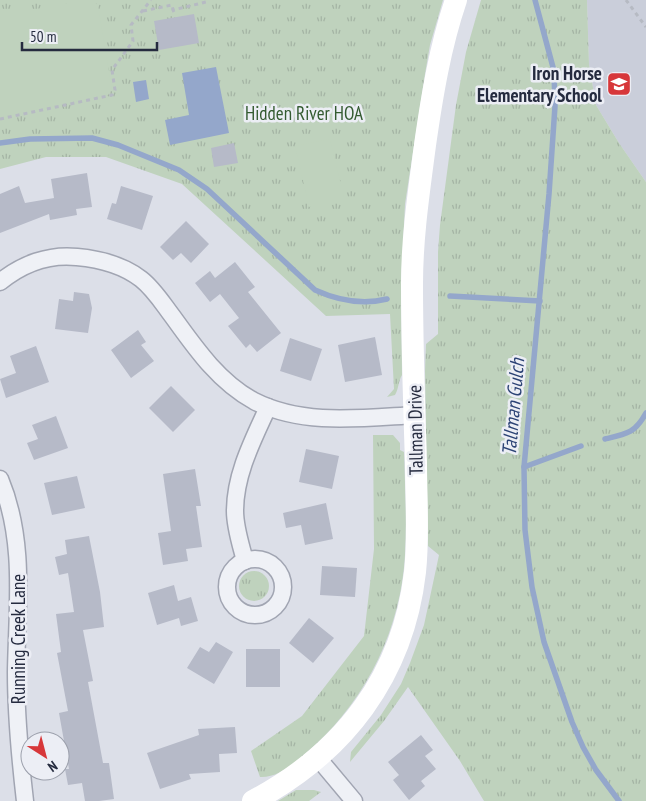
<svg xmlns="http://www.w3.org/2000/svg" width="646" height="801" font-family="'PT Sans Narrow',sans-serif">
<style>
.built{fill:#caceda}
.grass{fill:url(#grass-tufts)}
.pitch{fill:#bfd2bd}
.water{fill:#94a7cb}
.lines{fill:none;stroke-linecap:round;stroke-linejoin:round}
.stream{stroke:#94a7cb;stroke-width:5.5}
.building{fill:#b6bac8}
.street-casing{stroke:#a1a5b2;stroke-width:19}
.path{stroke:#b6bac3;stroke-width:3;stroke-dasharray:4 4;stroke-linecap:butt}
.street{stroke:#eff1f6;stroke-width:16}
.secondary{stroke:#fff;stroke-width:22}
.labels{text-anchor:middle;stroke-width:5;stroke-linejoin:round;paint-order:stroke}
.poi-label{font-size:19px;font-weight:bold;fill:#252b3f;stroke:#eceef5;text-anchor:end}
.park-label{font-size:19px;fill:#345b31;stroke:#eceef5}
.street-label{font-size:19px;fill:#252b3f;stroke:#eceef5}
.water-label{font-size:20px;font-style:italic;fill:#2c4375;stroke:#eceef5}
</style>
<defs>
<pattern id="grass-tufts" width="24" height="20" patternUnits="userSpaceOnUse" patternTransform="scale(1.25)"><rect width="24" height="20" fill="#bfd2bd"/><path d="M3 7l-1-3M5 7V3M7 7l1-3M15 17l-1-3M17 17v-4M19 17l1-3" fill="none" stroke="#a4b4a4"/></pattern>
</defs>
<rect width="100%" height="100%" fill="#dcdfe8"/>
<!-- built -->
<path class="built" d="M587 0H646V182L619 143 596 105 589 64Z"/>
<!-- grass -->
<g class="grass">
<path d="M0 0H443L430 45 425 74 405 204 401 285 402 375C398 382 399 388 395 395L387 397 394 389 390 314 326 316 182 184 106 157H46L0 169Z"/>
<path d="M481 0H587L589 64 596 105 619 143 646 182V801H484L460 761 408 687 384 721 350 762 351 752 381 715 401 684 410 663 424 625 439 555 428 546 425 371 426 344 438 334V252L440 225 456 105 466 52Z"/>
<path d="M373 435H393L400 443V450L404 452C405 486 407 521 405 555 401 627 368 697 314 746 299 759 281 778 260 777L251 751 302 716 364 636 374 549Z"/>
<circle cx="254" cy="586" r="15"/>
<path d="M296 790H314L321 792 309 801H278Z"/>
</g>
<!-- pitch -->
<g class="pitch">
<path d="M84 0H92L98 5 112 89 108 95 0 117V16Z"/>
<path d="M330 139 344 197 309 207 295 146Z"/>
</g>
<!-- water -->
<g class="water">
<path d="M216 67 229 133 170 145 165 120 189 115 182 73Z"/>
<path d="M146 80 149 99 136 102 133 82Z"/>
</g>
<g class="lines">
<!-- stream -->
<g class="stream">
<path d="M535 0 554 71 555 106 549 194 524 467 525 530 532 587 544 642 572 722 583 747 596 770 619 801"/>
<path d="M0 143 30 139 92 138 118 145 179 170 207 189 315 290C337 300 363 305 387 299"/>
<path d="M450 296 540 301"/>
<path d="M605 439C627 434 635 433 646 413"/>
<path d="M524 467 581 446"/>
</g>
</g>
<!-- building -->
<g class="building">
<path d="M194 14 199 43 159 50 154 21Z"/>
<path d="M234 143 238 163 214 167 211 148Z"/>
<path d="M87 173 92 207 76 209 77 215 50 220 49 214 0 233V194L19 186 25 203 54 198 51 179Z"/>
<path d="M121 186 153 196 142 230 107 219 112 203 116 204Z"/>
<path d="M186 221 209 244 191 263 181 253 173 260 160 247Z"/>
<path d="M235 262 255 287 248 292 281 333 257 352 250 344 246 348 228 326 239 318 220 294 210 302 195 283 210 271 215 278Z"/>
<path d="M74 292 89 294 92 308 88 333 55 329 59 299 73 301Z"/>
<path d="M138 330 146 342 141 345 154 361 131 378 111 350Z"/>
<path d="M375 337 382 375 345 382 338 345Z"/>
<path d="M290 338 322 349 311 381 280 371Z"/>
<path d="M36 346 49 382 6 398 0 379 16 373 10 356Z"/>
<path d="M171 386 195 410 173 432 149 408Z"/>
<path d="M56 416 68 448 34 460 27 443 38 439 32 425Z"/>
<path d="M306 449 339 456 332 489 299 482Z"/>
<path d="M195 469 201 506H196L202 547 186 549 188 561 163 565 158 533 171 531 163 474Z"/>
<path d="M77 476 85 508 52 515 44 483Z"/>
<path d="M326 503 333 539 305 545 301 525 286 528 283 513Z"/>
<path d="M89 536 100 592 104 627 83 630 93 681 88 682 103 763H109L114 799 99 801H85L82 783 68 785 65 769H69L59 713 68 711 57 653 61 652 56 614 74 612 68 573 59 575 55 557 67 554 65 540Z"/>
<path d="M322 566 357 568 355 597 320 595Z"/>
<path d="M174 585 178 601 191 597 198 621 181 626 179 618 157 625 148 593Z"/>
<path d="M309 618 334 638 313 663 289 643Z"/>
<path d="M216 642 233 652 214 684 187 668 200 647 209 652Z"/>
<rect x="246" y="649" width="34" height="38"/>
<path d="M235 727 237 753 219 754 220 772 189 774 191 779 160 789 147 753 199 735 198 729Z"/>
<path d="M421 735 433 750 425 756 436 769 421 781 425 786 409 800 393 780 399 775 388 762Z"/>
</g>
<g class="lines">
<defs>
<g id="street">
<path d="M0 282C22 264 49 254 77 257 99 259 123 265 141 279 154 289 163 304 173 317 196 349 219 382 254 401 303 426 361 418 415 415"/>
<path d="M0 479C26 541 17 607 16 672 16 715 20 758 25 801"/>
<circle cx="255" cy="587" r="28"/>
<path d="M245 561C241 545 235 528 235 511 235 474 253 440 268 407"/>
<path d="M318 758 354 801"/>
</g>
</defs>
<!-- street casing -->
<use href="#street" class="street-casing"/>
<!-- path -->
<g class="path">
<path d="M626 0 646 27"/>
<path d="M143 11 172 5 173 10"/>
<path d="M174 12 173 10 206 2V0"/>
<path d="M0 119 112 95 115 90 112 70 133 41 131 25 151 0"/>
</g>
<!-- street -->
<use href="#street" class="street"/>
<!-- secondary -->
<path class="secondary" d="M253 801C344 753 403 676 415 572 419 536 416 499 416 463 414 404 412 344 412 284 412 237 419 191 425 145 432 96 440 47 456 0"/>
</g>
<!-- icons -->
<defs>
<symbol id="school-square" viewBox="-11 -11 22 22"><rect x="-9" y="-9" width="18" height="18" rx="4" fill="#d7373a" stroke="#eceef5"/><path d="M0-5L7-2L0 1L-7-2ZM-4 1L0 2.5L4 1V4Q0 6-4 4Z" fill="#fff"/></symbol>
</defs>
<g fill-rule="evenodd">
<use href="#school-square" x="605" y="70" width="28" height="28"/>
</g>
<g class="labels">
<!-- poi labels -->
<g class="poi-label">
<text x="602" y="80">Iron Horse<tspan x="602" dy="22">Elementary School</tspan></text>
</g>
<!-- park labels -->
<g class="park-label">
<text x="304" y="120">Hidden River HOA</text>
</g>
<!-- street labels -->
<g class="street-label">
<text transform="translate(415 430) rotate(-91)" y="7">Tallman Drive</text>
<text transform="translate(18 639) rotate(-90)" y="7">Running Creek Lane</text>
</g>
<!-- water labels -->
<g class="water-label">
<text transform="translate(513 407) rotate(-85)" y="7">Tallman Gulch</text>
</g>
</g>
<!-- north arrow -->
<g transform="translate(45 756) rotate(144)"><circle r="24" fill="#eceef5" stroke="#9ca0ac"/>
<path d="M0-4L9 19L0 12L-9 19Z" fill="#d7373a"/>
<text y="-8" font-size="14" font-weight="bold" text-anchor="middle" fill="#252b3f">N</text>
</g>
<!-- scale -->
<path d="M22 42v8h135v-8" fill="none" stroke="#252b3f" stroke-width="2.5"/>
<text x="30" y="42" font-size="15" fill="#252b3f" stroke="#eceef5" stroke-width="4" paint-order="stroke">50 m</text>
</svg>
